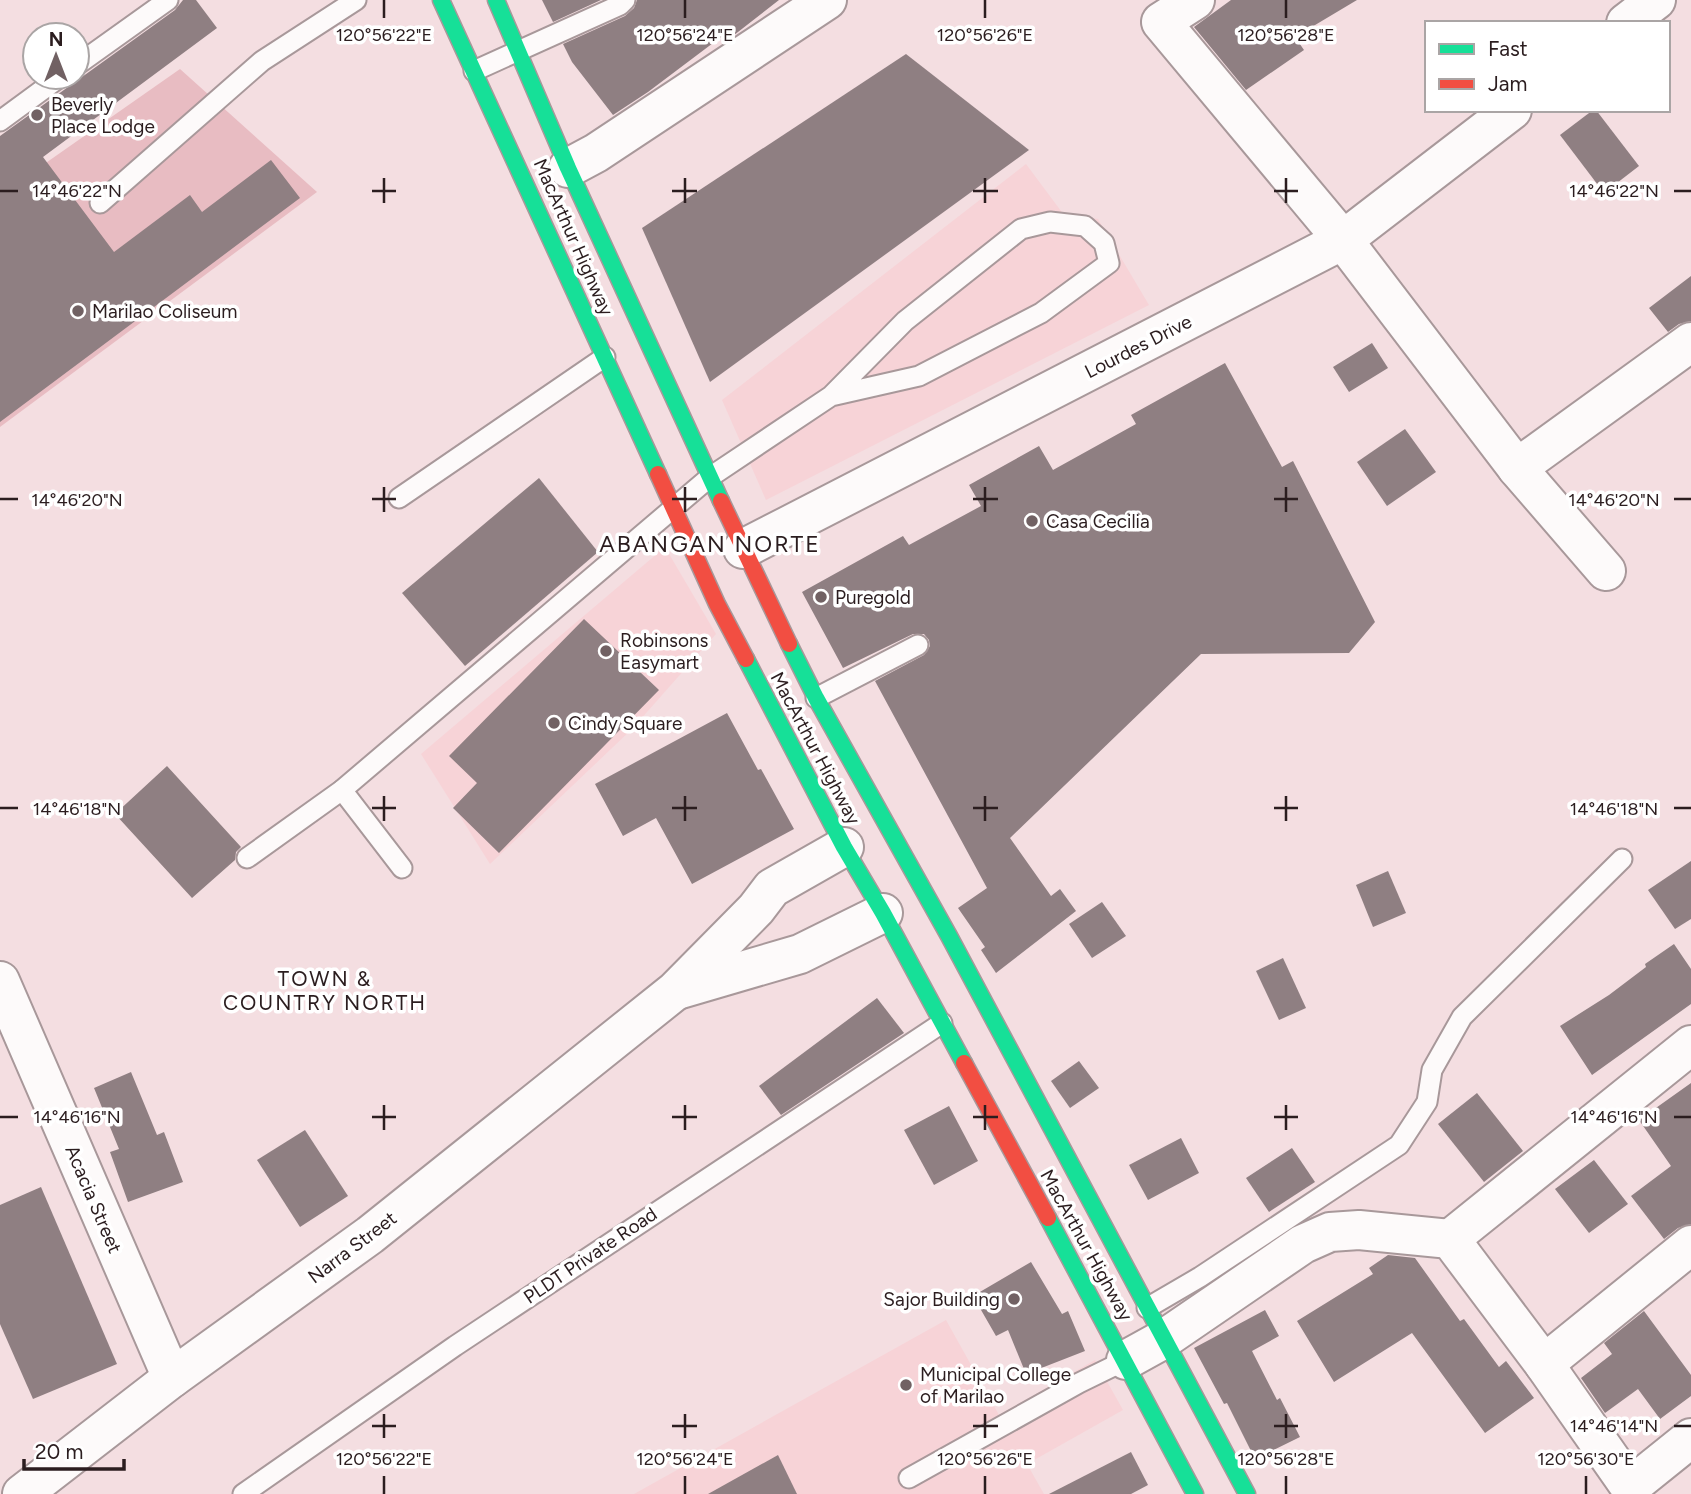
<svg xmlns="http://www.w3.org/2000/svg" width="1691" height="1494" font-family="Figtree,sans-serif">
<style>
.built{fill:#f7d3d7}
.green{fill:#e8bcc2}
.building{fill:#8f7f82}
.lines{fill:none;stroke-linecap:round;stroke-linejoin:round}
.lane-casing{stroke:#a8989a;stroke-width:23}
.street-casing{stroke:#a8989a;stroke-width:42}
.fast-casing{stroke:#a8989a;stroke-width:19}
.jam-casing{stroke:#a8989a;stroke-width:19}
.lane{stroke:#fdfafa;stroke-width:19}
.street{stroke:#fdfafa;stroke-width:38}
.fast{stroke:#16e098;stroke-width:16}
.jam{stroke:#f24e42;stroke-width:16}
.ticks{fill:none;stroke:#2b1d1f;stroke-width:2.5}
.poi-dot{fill:#716163;stroke:#fff;stroke-width:2.5}
.labels{text-anchor:middle;stroke-width:7;stroke-linejoin:round;paint-order:stroke}
.poi-label{font-size:19px;fill:#2b1d1f;stroke:#fff;text-anchor:start}
.street-label{font-size:19px;fill:#2b1d1f;stroke:#fff}
.neighbourhood-label{font-size:21px;letter-spacing:2px;fill:#2b1d1f;stroke:#fff}
.quarter-label{font-size:23px;letter-spacing:2px;fill:#2b1d1f;stroke:#fff}
.ticks-label{font-size:18px;text-anchor:middle;fill:#2b1d1f;stroke:#fff;stroke-width:7;stroke-linejoin:round;paint-order:stroke}
</style>
<rect width="100%" height="100%" fill="#f4dee1"/>
<!-- built -->
<g class="built">
<path d="M1026 164 1064 215 1098 219 1149 305 766 500 722 400Z"/>
<path d="M665 547 716 634 632 729 490 864 421 754Z"/>
<path d="M946 1320 999 1415 1095 1360 1123 1410 1027 1464 1044 1494H634Z"/>
</g>
<!-- green -->
<path class="green" d="M180 69 317 192 0 427V195Z"/>
<!-- building -->
<g class="building">
<path d="M183 0H196L217 28 43 157 114 252 190 195 202 212 271 160 300 198 0 422V136L175 10Z"/>
<path d="M542 0H601L553 22Z"/>
<path d="M637 0H779L729 39 725 34 648 92 613 115 572 62 563 44 625 16 634 8Z"/>
<path d="M1231 0H1357L1295 37 1304 50 1246 90 1194 27Z"/>
<path d="M906 54 1029 150 710 382 642 228Z"/>
<path d="M1593 110H1596L1639 166 1604 193 1560 135Z"/>
<path d="M1691 276V321L1679 324 1668 332 1649 308Z"/>
<path d="M1372 343 1388 368 1349 392 1333 367Z"/>
<path d="M1225 363 1282 467 1293 461 1375 622 1349 653 1201 654 1010 838 1051 896 1060 889 1076 911 996 973 981 950 985 947 958 908 987 888 875 681 924 655 930 646 929 640 924 634H913L843 668 802 592 903 536 909 545 981 506 969 485 1039 446 1053 470 1136 424 1131 415Z"/>
<path d="M1405 429 1436 472 1387 506 1357 462Z"/>
<path d="M539 478 598 552 465 666 402 593Z"/>
<path d="M584 619 659 690 499 853 453 808 477 783 449 756Z"/>
<path d="M727 713 758 770 761 769 794 829 692 884 656 818 623 836 595 784Z"/>
<path d="M167 766 241 847 236 852 235 860 192 898 115 814Z"/>
<path d="M1691 861V919L1675 929 1648 890Z"/>
<path d="M1388 871 1406 913 1373 927 1356 885Z"/>
<path d="M1102 902 1126 936 1092 958 1069 924Z"/>
<path d="M1674 944 1691 969V1004L1592 1075 1560 1026 1609 995 1646 967 1645 964Z"/>
<path d="M1283 958 1306 1008 1279 1020 1256 971Z"/>
<path d="M877 998 904 1033 781 1115 759 1086Z"/>
<path d="M1079 1061 1099 1088 1070 1108 1051 1081Z"/>
<path d="M131 1072 157 1135 164 1132 183 1182 128 1202 110 1152 119 1149 94 1088Z"/>
<path d="M1691 1083V1224L1678 1228 1664 1239 1631 1196 1671 1166 1639 1120Z"/>
<path d="M1477 1093 1523 1151 1484 1182 1438 1124Z"/>
<path d="M949 1106 978 1161 934 1185 904 1130Z"/>
<path d="M305 1130 348 1196 300 1227 257 1160Z"/>
<path d="M1181 1138 1199 1173 1148 1200 1129 1165Z"/>
<path d="M1292 1148 1315 1182 1269 1212 1246 1178Z"/>
<path d="M1594 1160 1628 1204 1589 1233 1555 1189Z"/>
<path d="M41 1187 117 1364 33 1399 0 1324V1205Z"/>
<path d="M1388 1255 1415 1258 1460 1321 1464 1319 1499 1367 1506 1361 1534 1398 1485 1433 1412 1333 1334 1382 1297 1321 1373 1274 1369 1268Z"/>
<path d="M1031 1262 1062 1314 1068 1311 1085 1351 1026 1374 1008 1330 996 1336 973 1296Z"/>
<path d="M1265 1310 1279 1336 1252 1351 1277 1400 1280 1398 1300 1437 1255 1459 1227 1403 1224 1404 1194 1348Z"/>
<path d="M1644 1311 1691 1375V1396L1660 1419 1638 1389 1605 1413 1581 1378 1612 1354 1604 1343Z"/>
<path d="M1131 1452 1148 1485 1131 1494H1049Z"/>
<path d="M778 1455 797 1494H708Z"/>
</g>
<g class="lines">
<defs>
<g id="lane">
<path d="M77 65 168 0"/>
<path d="M474 71 620 5 625 0"/>
<path d="M0 121 60 77"/>
<path d="M100 203 262 61 356 0"/>
<path d="M399 498 605 357"/>
<path d="M816 698 918 645"/>
<path d="M342 790 402 868"/>
<path d="M247 858 342 790 710 477 831 396 905 321 1021 229 1050 222 1085 226 1104 243 1109 263 1041 313 919 376 831 396"/>
<path d="M1147 1308 1200 1277 1399 1145 1427 1102 1432 1070 1462 1017 1622 859"/>
<path d="M909 1478 1079 1383 1126 1360"/>
<path d="M243 1494 455 1346 942 1023"/>
</g>
<g id="street">
<path d="M1195 0 1161 22 1343 240 1517 468 1606 571"/>
<path d="M1626 23 1656 0"/>
<path d="M568 168 596 153 827 0"/>
<path d="M1517 468 1691 342"/>
<path d="M743 549 1343 240 1512 110"/>
<path d="M0 981 172 1378"/>
<path d="M677 990 800 954 883 913"/>
<path d="M1450 1239 1691 1045"/>
<path d="M1126 1360 1164 1339 1303 1244 1330 1232 1359 1230 1450 1239 1544 1364 1630 1487 1632 1494"/>
<path d="M1544 1364 1691 1245"/>
<path d="M1630 1487 1691 1438"/>
<path d="M22 1494 172 1378 370 1235 675 991 756 909 772 888 844 847"/>
</g>
<g id="fast">
<path d="M441 0 658 474"/>
<path d="M496 0 568 168 721 501"/>
<path d="M789 644 816 698 949 936 1247 1494"/>
<path d="M746 659 844 847 883 913 964 1063"/>
<path d="M1048 1218 1195 1494"/>
</g>
<g id="jam">
<path d="M658 474 717 604 746 659"/>
<path d="M721 501 789 644"/>
<path d="M964 1063 1048 1218"/>
</g>
</defs>
<!-- lane casing -->
<use href="#lane" class="lane-casing"/>
<!-- street casing -->
<use href="#street" class="street-casing"/>
<!-- fast casing -->
<use href="#fast" class="fast-casing"/>
<!-- jam casing -->
<use href="#jam" class="jam-casing"/>
<!-- lane -->
<use href="#lane" class="lane"/>
<!-- street -->
<use href="#street" class="street"/>
<!-- fast -->
<use href="#fast" class="fast"/>
<!-- jam -->
<use href="#jam" class="jam"/>
</g>
<!-- ticks -->
<path class="ticks" d="M384 0V18M685 0V18M985 0V18M1286 0V18M384 178V203M685 178V203M985 178V203M1286 178V203M0 191H18M372 191H396M672 191H697M973 191H998M1274 191H1298M1674 191H1691M384 487V512M685 487V512M985 487V512M1286 487V512M0 499H18M372 499H396M672 499H697M973 499H998M1274 499H1298M1674 499H1691M384 796V821M685 796V821M985 796V821M1286 796V821M0 808H18M372 808H396M672 808H697M973 808H998M1274 808H1298M1674 808H1691M384 1105V1130M685 1105V1130M985 1105V1130M1286 1105V1130M0 1117H18M372 1117H396M672 1117H697M973 1117H998M1274 1117H1298M1674 1117H1691M384 1414V1438M685 1414V1438M985 1414V1438M1286 1414V1438M372 1426H396M672 1426H697M973 1426H998M1274 1426H1298M1674 1426H1691M384 1476V1494M685 1476V1494M985 1476V1494M1286 1476V1494M1586 1476V1494"/>
<!-- markers -->
<g class="poi-dot">
<circle cx="37" cy="115" r="7"/>
<circle cx="78" cy="311" r="7"/>
<circle cx="1032" cy="521" r="7"/>
<circle cx="821" cy="597" r="7"/>
<circle cx="606" cy="651" r="7"/>
<circle cx="554" cy="723" r="7"/>
<circle cx="1014" cy="1299" r="7"/>
<circle cx="906" cy="1385" r="7"/>
</g>
<g class="labels">
<!-- poi labels -->
<g class="poi-label">
<text x="51" y="111">Beverly<tspan x="51" dy="22">Place Lodge</tspan></text>
<text x="92" y="318">Marilao Coliseum</text>
<text x="1046" y="528">Casa Cecilia</text>
<text x="835" y="604">Puregold</text>
<text x="620" y="647">Robinsons<tspan x="620" dy="22">Easymart</tspan></text>
<text x="568" y="730">Cindy Square</text>
<text x="1000" y="1306" text-anchor="end">Sajor Building</text>
<text x="920" y="1381">Municipal College<tspan x="920" dy="22">of Marilao</tspan></text>
</g>
<!-- street labels -->
<g class="street-label">
<text transform="translate(574 237) rotate(66)" y="7">MacArthur Highway</text>
<text transform="translate(1138 346) rotate(-27)" y="7">Lourdes Drive</text>
<text transform="translate(816 748) rotate(62)" y="7">MacArthur Highway</text>
<text transform="translate(94 1199) rotate(67)" y="7">Acacia Street</text>
<text transform="translate(1087 1245) rotate(61)" y="7">MacArthur Highway</text>
<text transform="translate(352 1247) rotate(-37)" y="7">Narra Street</text>
<text transform="translate(590 1255) rotate(-34)" y="7">PLDT Private Road</text>
</g>
<!-- neighbourhood labels -->
<g class="neighbourhood-label">
<text x="325" y="986">TOWN &amp;<tspan x="325" dy="24">COUNTRY NORTH</tspan></text>
</g>
<!-- quarter labels -->
<g class="quarter-label">
<text x="710" y="552">ABANGAN NORTE</text>
</g>
</g>
<g class="ticks-label">
<text x="384" y="41">120°56'22"E</text>
<text x="685" y="41">120°56'24"E</text>
<text x="985" y="41">120°56'26"E</text>
<text x="1286" y="41">120°56'28"E</text>
<text x="77" y="197">14°46'22"N</text>
<text x="1614" y="197">14°46'22"N</text>
<text x="77" y="506">14°46'20"N</text>
<text x="1614" y="506">14°46'20"N</text>
<text x="77" y="815">14°46'18"N</text>
<text x="1614" y="815">14°46'18"N</text>
<text x="77" y="1123">14°46'16"N</text>
<text x="1614" y="1123">14°46'16"N</text>
<text x="1614" y="1432">14°46'14"N</text>
<text x="384" y="1465">120°56'22"E</text>
<text x="685" y="1465">120°56'24"E</text>
<text x="985" y="1465">120°56'26"E</text>
<text x="1286" y="1465">120°56'28"E</text>
<text x="1586" y="1465">120°56'30"E</text>
</g>
<!-- legend -->
<rect x="1425" y="21" width="245" height="91" fill="#ffffff" stroke="#aaa5a5" stroke-width="2"/>
<rect x="1439" y="44" width="35" height="10" fill="#16e098" stroke="#aaa5a5" stroke-width="2"/>
<text x="1488" y="56" font-size="21" fill="#2b1d1f">Fast</text>
<rect x="1439" y="79" width="35" height="10" fill="#f24e42" stroke="#aaa5a5" stroke-width="2"/>
<text x="1488" y="91" font-size="21" fill="#2b1d1f">Jam</text>
<!-- north arrow -->
<g transform="translate(56 56)"><circle r="33" fill="#ffffff" stroke="#aaa5a5" stroke-width="2"/>
<path d="M0-5L12 26L0 18L-12 26Z" fill="#716163"/>
<text y="-10" font-size="19" font-weight="bold" text-anchor="middle" fill="#2b1d1f">N</text>
</g>
<!-- scale -->
<path d="M24 1459v10h100v-10" fill="none" stroke="#2b1d1f" stroke-width="3.5"/>
<text x="35" y="1459" font-size="21" fill="#2b1d1f" stroke="#ffffff" stroke-width="5" paint-order="stroke">20 m</text>
</svg>
